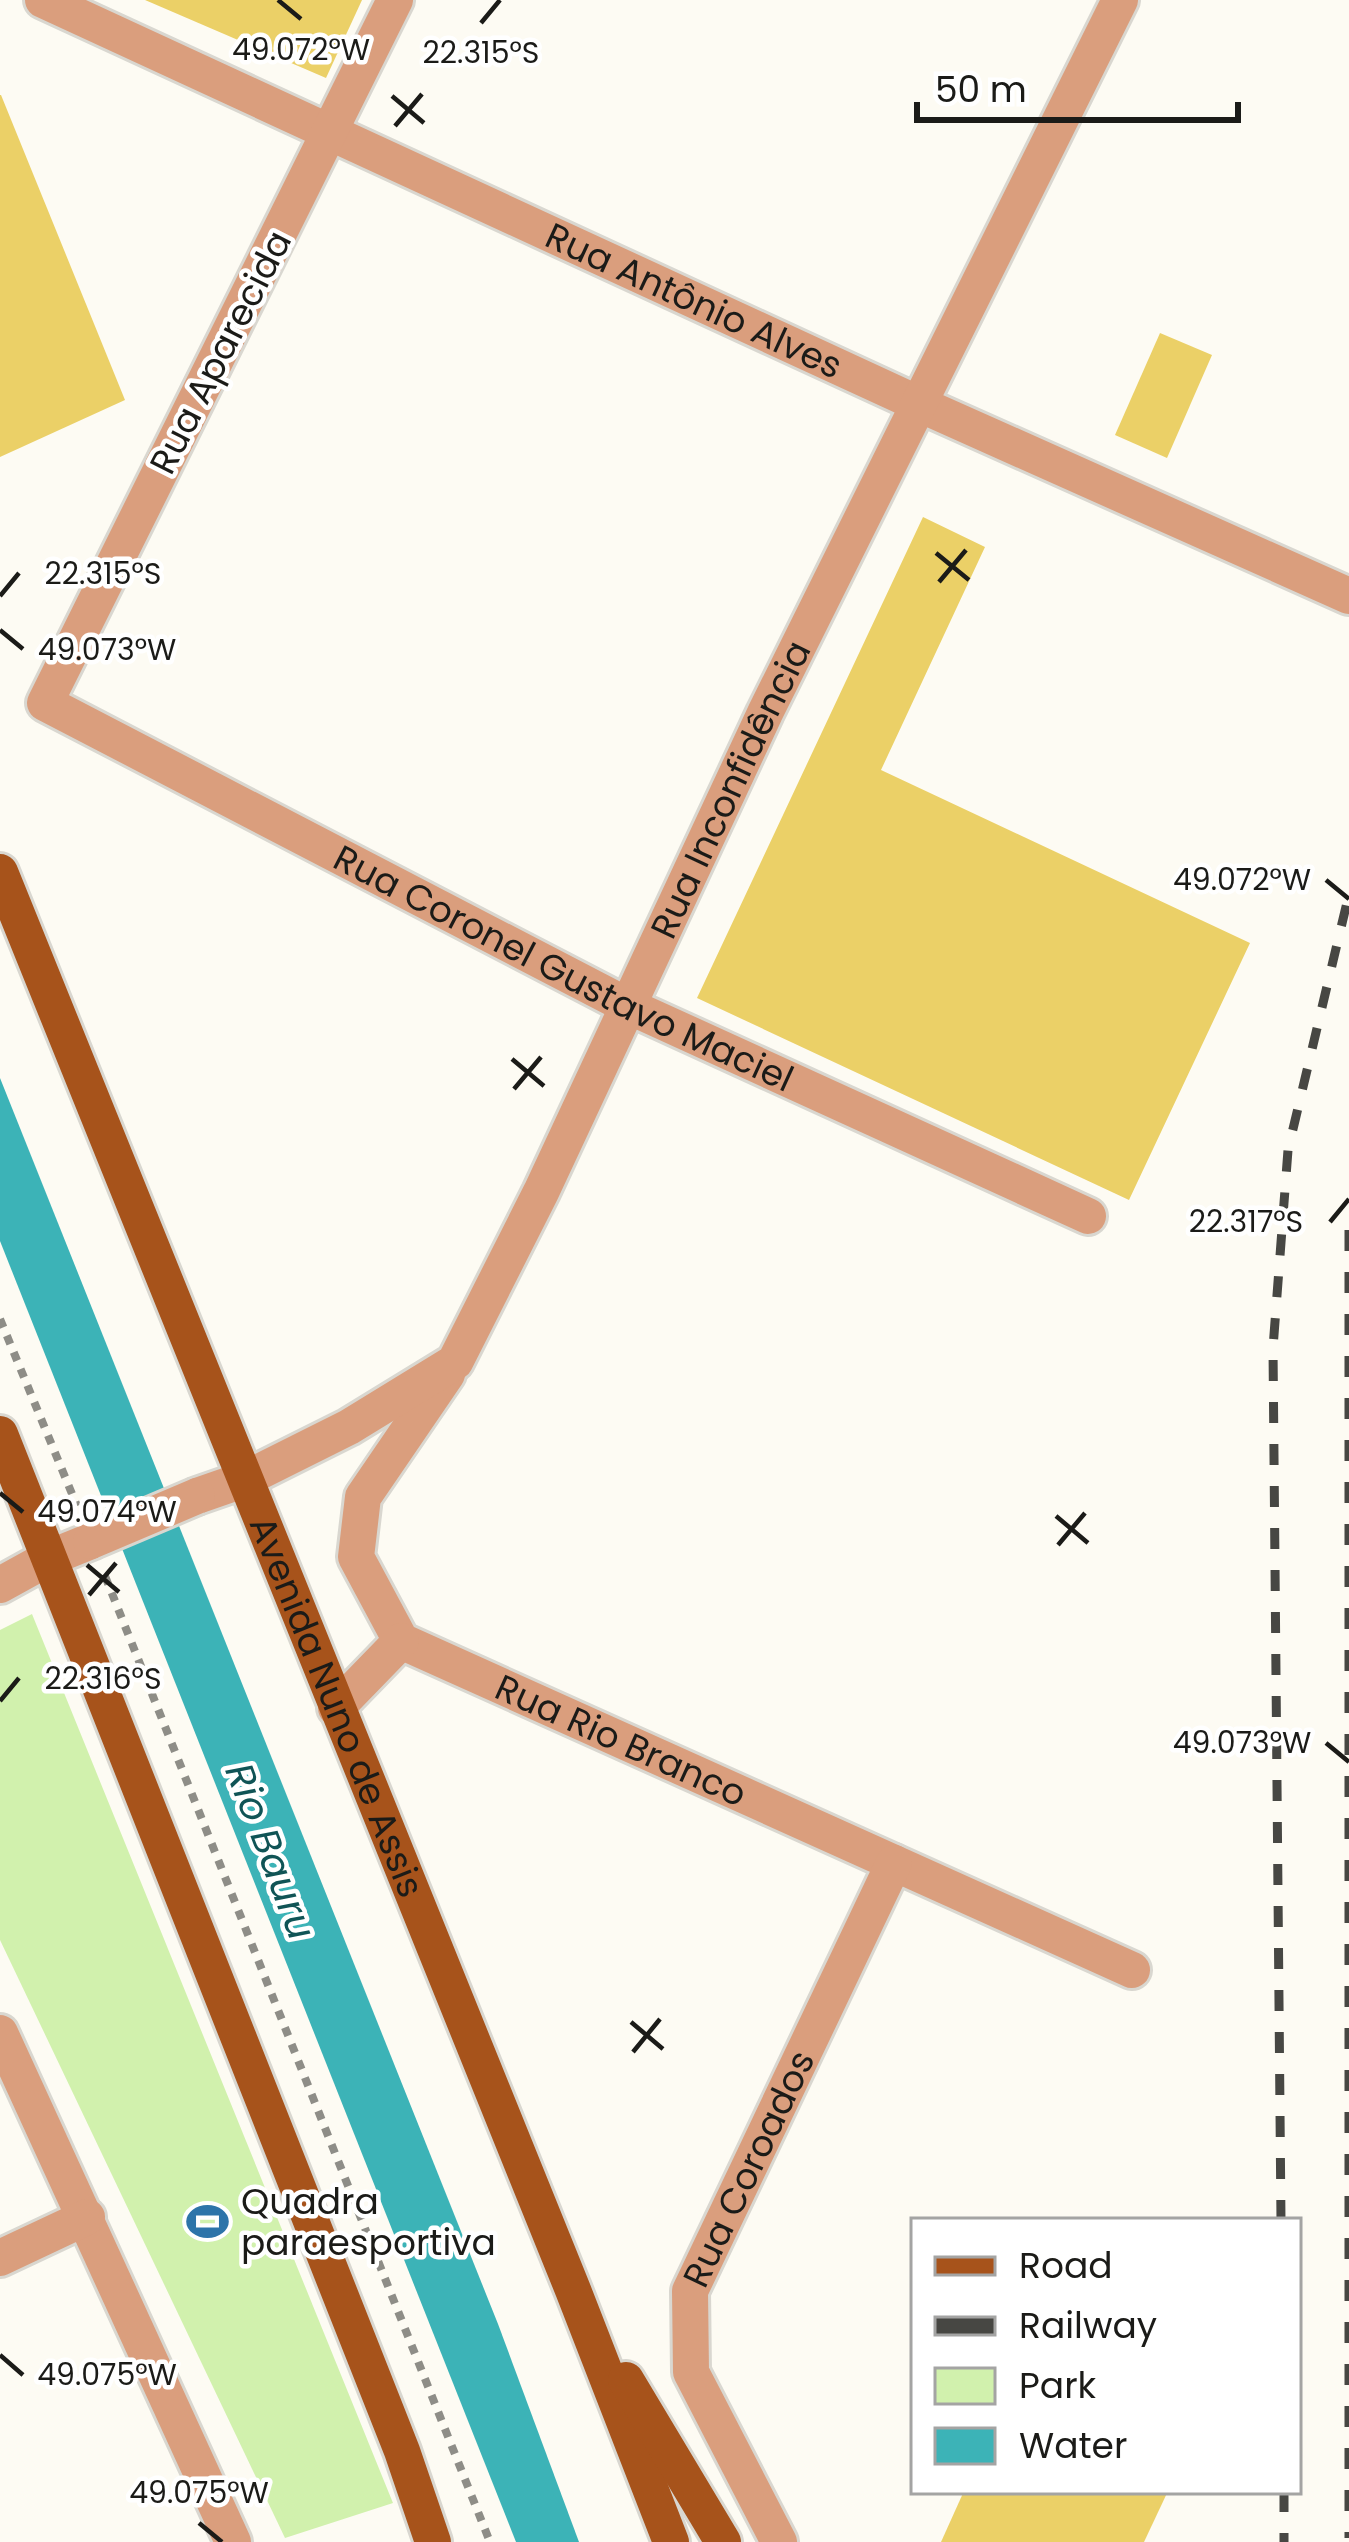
<svg xmlns="http://www.w3.org/2000/svg" width="1349" height="2542" font-family="Poppins,sans-serif">
<style>
.green{fill:#d1f1ad}
.water{fill:#3cb3b7}
.building{fill:#ebd067}
.lines{fill:none;stroke-linecap:round;stroke-linejoin:round}
.minor-casing{stroke:#d9d7d0;stroke-width:42}
.major-casing{stroke:#d9d7d0;stroke-width:42}
.path{stroke:#8e8d87;stroke-width:8;stroke-dasharray:9 9;stroke-linecap:butt}
.minor{stroke:#da9e7d;stroke-width:36}
.major{stroke:#a7531b;stroke-width:36}
.rail{stroke:#474743;stroke-width:9;stroke-dasharray:21 21;stroke-linecap:butt}
.minor-bridge-casing{stroke:#d9d7d0;stroke-width:42;stroke-linecap:butt}
.minor-bridge{stroke:#da9e7d;stroke-width:36}
.ticks{fill:none;stroke:#1b1b18;stroke-width:4.5}
.labels{text-anchor:middle;stroke-width:9;stroke-linejoin:round;paint-order:stroke}
.street-label{font-size:36px;fill:#1b1b18;stroke:#fff}
.poi-label{font-size:36px;fill:#1b1b18;stroke:#fff;text-anchor:start}
.water-label{font-size:39px;font-style:italic;fill:#105456;stroke:#fff}
.ticks-label{font-size:30px;text-anchor:middle;fill:#1b1b18;stroke:#fff;stroke-width:9;stroke-linejoin:round;paint-order:stroke}
</style>
<rect width="100%" height="100%" fill="#fdfbf3"/>
<!-- green -->
<path class="green" d="M32 1614 393 2503 285 2538 0 1940V1630Z"/>
<!-- water -->
<path class="water" d="M0 1078 498 2324 579 2542H516L0 1241Z"/>
<!-- building -->
<g class="building">
<path d="M145 0H362L326 78Z"/>
<path d="M1 95 125 400 0 457V95Z"/>
<path d="M1160 333 1212 355 1167 458 1115 435Z"/>
<path d="M923 517 985 547 881 770 1250 943 1129 1200 697 998Z"/>
<path d="M964 2491H1168L1144 2542H941Z"/>
</g>
<g class="lines">
<defs>
<g id="minor">
<path id="s1" d="M43 0 919 404 1349 596"/>
<path id="s2" d="M395 0 45 703 628 1006 1088 1216"/>
<path id="s3" d="M447 1374 363 1497 356 1557 401 1641 1132 1970"/>
<path id="s4" d="M197 1496 243 1480 349 1427 455 1362 541 1192 765 713 1120 0"/>
<path d="M0 1585 49 1558 91 1541"/>
<path d="M336 1708 401 1641"/>
<path d="M0 2033 233 2542"/>
<path d="M0 2258 87 2217"/>
<path id="s5" d="M779 2542 691 2372 690 2291 894 1863"/>
</g>
<g id="major">
<path id="s6" d="M0 872 573 2290 671 2542"/>
<path d="M0 1434 402 2451 433 2542"/>
<path d="M626 2380 723 2542"/>
</g>
</defs>
<!-- minor casing -->
<use href="#minor" class="minor-casing"/>
<!-- major casing -->
<use href="#major" class="major-casing"/>
<!-- path -->
<g class="path">
<path d="M0 1319 77 1506"/>
<path d="M105 1576 490 2542"/>
</g>
<!-- minor -->
<use href="#minor" class="minor"/>
<!-- major -->
<use href="#major" class="major"/>
<!-- rail -->
<g class="rail">
<path d="M1349 1230V2538"/>
<path d="M1281 2221 1273 1348 1288 1150 1349 894"/>
<path d="M1284 2491V2542"/>
</g>
<defs>
<path id="minor-bridge" d="M91 1541 197 1496"/>
</defs>
<!-- minor-bridge casing -->
<use href="#minor-bridge" class="minor-bridge-casing"/>
<!-- minor-bridge -->
<use href="#minor-bridge" class="minor-bridge"/>
</g>
<!-- ticks -->
<path class="ticks" d="M278 0 301 19M481 23 500 0M392 96 424 123M395 126 422 94M936 553 969 580M939 582 966 550M0 596 19 573M0 630 23 649M1326 880 1349 899M512 1059 544 1086M514 1089 541 1057M1330 1222 1349 1199M0 1493 23 1512M1056 1516 1088 1543M1058 1545 1085 1513M87 1565 119 1592M89 1595 116 1563M0 1701 19 1678M1326 1743 1349 1762M631 2022 663 2049M633 2052 660 2019M0 2355 23 2375M199 2523 222 2542"/>
<!-- icons -->
<defs>
<symbol id="stadium-bare" viewBox="-9 -9 18 18"><path d="M0-5a6.5 5 0 1 0 0 10a6.5 5 0 1 0 0-10ZM-3.5-1.8h7v3.6h-7Z" fill="#2d74a9" stroke="#fff" stroke-width="2.5" paint-order="stroke"/></symbol>
</defs>
<g fill-rule="evenodd">
<use href="#stadium-bare" x="178" y="2192" width="59" height="59"/>
</g>
<g class="labels">
<!-- street labels -->
<g class="street-label">
<text dy="13" stroke="none"><textPath href="#s1" startOffset="717">Rua Antônio Alves</textPath></text>
<text transform="translate(220 352) rotate(-63)" y="13">Rua Aparecida</text>
<text dy="13" stroke="none"><textPath href="#s4" startOffset="927">Rua Inconfidência</textPath></text>
<text dy="13" stroke="none"><textPath href="#s2" startOffset="1368">Rua Coronel Gustavo Maciel</textPath></text>
<text dy="13" stroke="none"><textPath href="#s6" startOffset="900">Avenida Nuno de Assis</textPath></text>
<text dy="13" stroke="none"><textPath href="#s3" startOffset="546">Rua Rio Branco</textPath></text>
<text dy="13" stroke="none"><textPath href="#s5" startOffset="408">Rua Coroados</textPath></text>
</g>
<!-- poi labels -->
<g class="poi-label">
<text x="241" y="2214">Quadra<tspan x="241" dy="41">paraesportiva</tspan></text>
</g>
<!-- water labels -->
<g class="water-label">
<text transform="translate(271 1851) rotate(69)" y="14">Rio Bauru</text>
</g>
</g>
<g class="ticks-label">
<text x="301" y="60">49.072°W</text>
<text x="481" y="63">22.315°S</text>
<text x="103" y="584">22.315°S</text>
<text x="107" y="660">49.073°W</text>
<text x="1242" y="890">49.072°W</text>
<text x="1246" y="1232">22.317°S</text>
<text x="107" y="1522">49.074°W</text>
<text x="103" y="1689">22.316°S</text>
<text x="1242" y="1753">49.073°W</text>
<text x="107" y="2385">49.075°W</text>
<text x="199" y="2503">49.075°W</text>
</g>
<!-- legend -->
<rect x="911" y="2218" width="390" height="276" fill="#ffffff" stroke="#a4a4a3" stroke-width="3"/>
<rect x="935" y="2257" width="60" height="18" fill="#a7531b" stroke="#a4a4a3" stroke-width="3"/>
<text x="1019" y="2278" font-size="36" fill="#1b1b18">Road</text>
<rect x="935" y="2317" width="60" height="18" fill="#474743" stroke="#a4a4a3" stroke-width="3"/>
<text x="1019" y="2338" font-size="36" fill="#1b1b18">Railway</text>
<rect x="935" y="2368" width="60" height="36" fill="#d1f1ad" stroke="#a4a4a3" stroke-width="3"/>
<text x="1019" y="2398" font-size="36" fill="#1b1b18">Park</text>
<rect x="935" y="2428" width="60" height="36" fill="#3cb3b7" stroke="#a4a4a3" stroke-width="3"/>
<text x="1019" y="2458" font-size="36" fill="#1b1b18">Water</text>
<!-- scale -->
<path d="M917 102v18h321v-18" fill="none" stroke="#1b1b18" stroke-width="6"/>
<text x="935" y="102" font-size="36" fill="#1b1b18" stroke="#ffffff" stroke-width="9" paint-order="stroke">50 m</text>
</svg>
